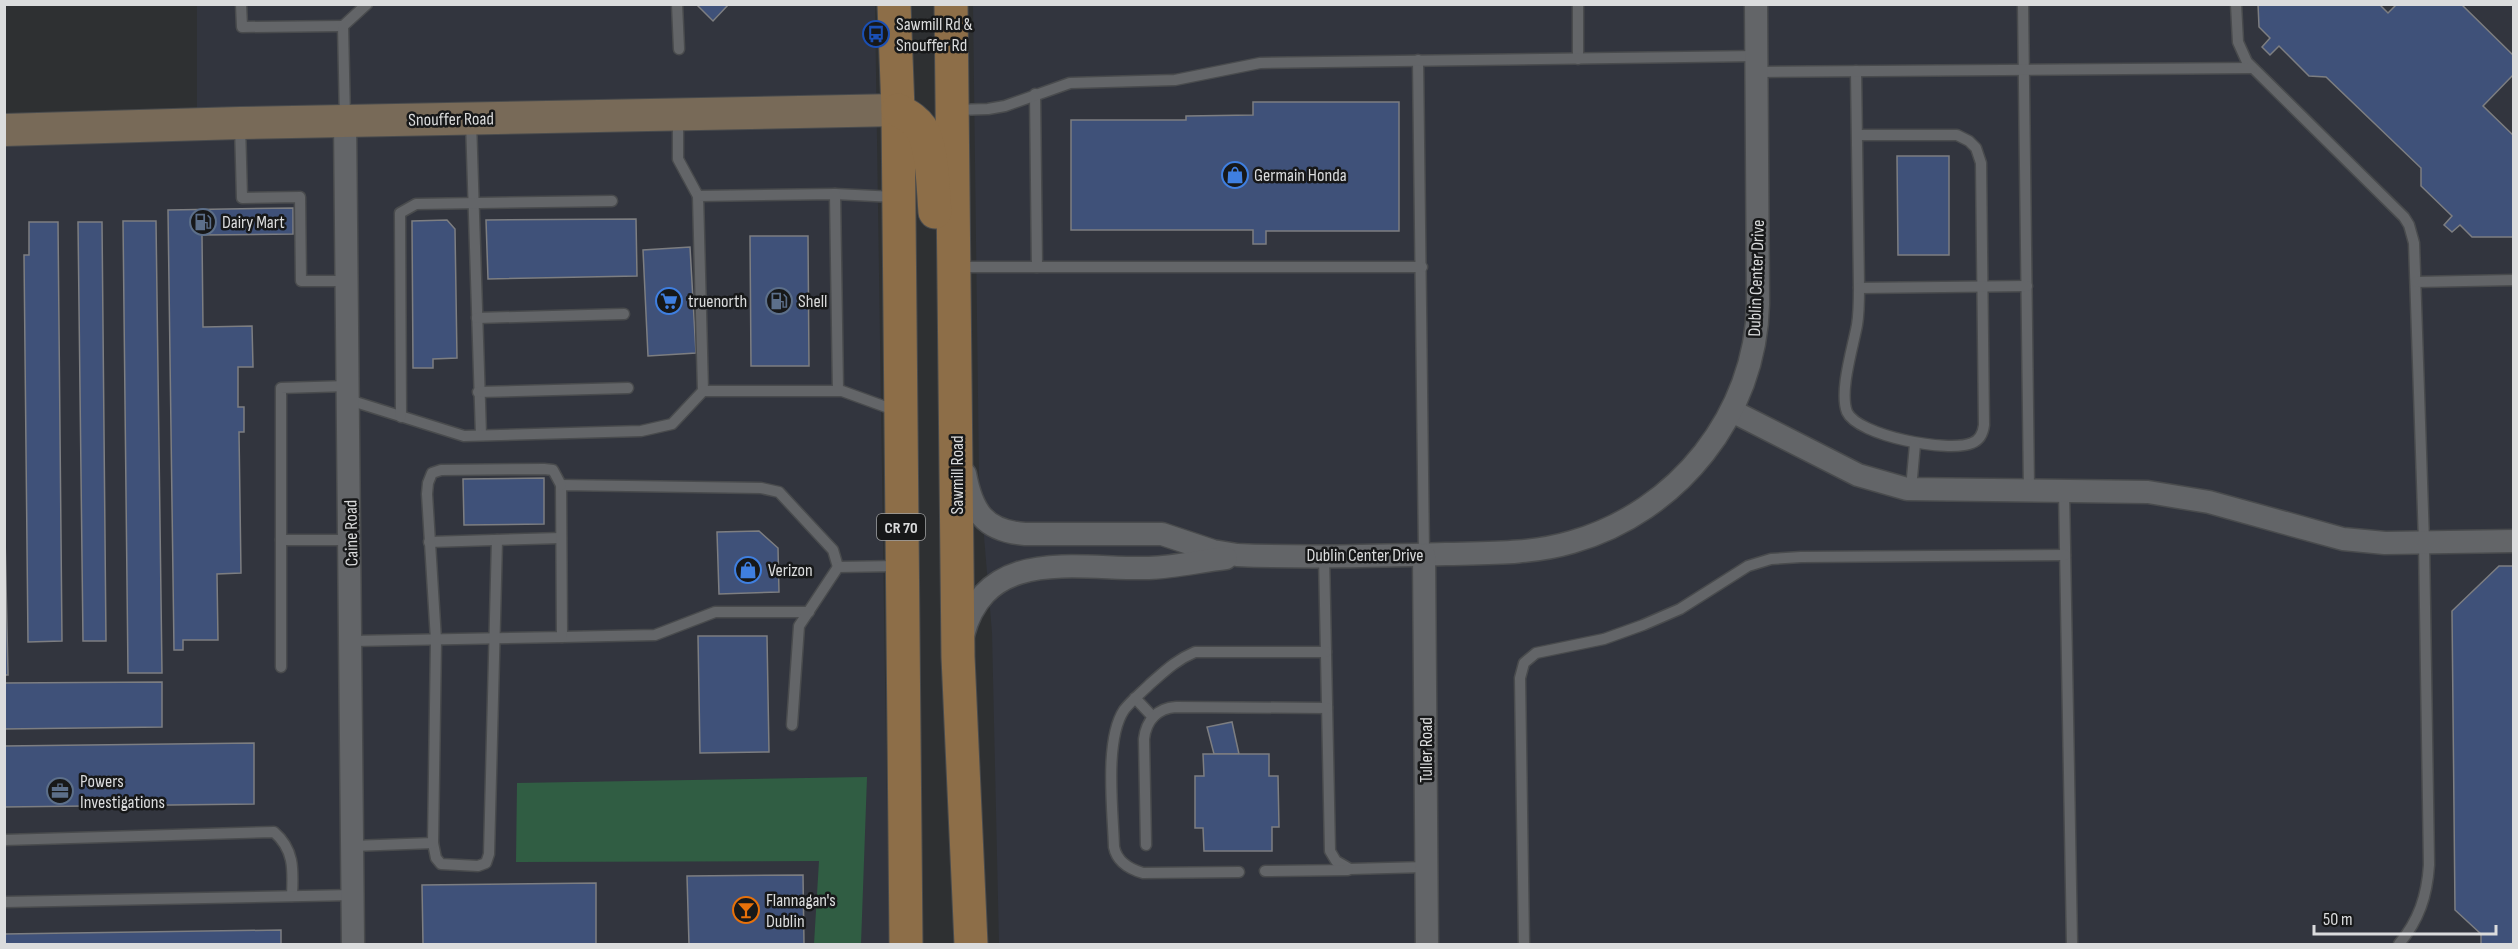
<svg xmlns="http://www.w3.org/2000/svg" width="2518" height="949" font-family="'Sofia Sans Condensed',sans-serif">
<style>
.built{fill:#32353e}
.green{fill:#305d43}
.building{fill:#3f5179;stroke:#7d7e81;stroke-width:1.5}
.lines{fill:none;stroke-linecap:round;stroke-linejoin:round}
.lane-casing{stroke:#494b4d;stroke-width:13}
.street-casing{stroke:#494b4d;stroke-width:25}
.secondary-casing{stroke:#494b4d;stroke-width:34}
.primary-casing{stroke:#494b4d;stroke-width:35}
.lane{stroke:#636568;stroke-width:10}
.street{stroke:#636568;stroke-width:22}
.secondary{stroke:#786a58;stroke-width:32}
.primary{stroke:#8d6e48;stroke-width:33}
.labels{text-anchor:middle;stroke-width:5;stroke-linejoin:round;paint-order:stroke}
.shield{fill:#171819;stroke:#a0a1a2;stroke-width:1.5}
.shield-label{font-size:16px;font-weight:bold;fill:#dbdcdd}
.poi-label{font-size:18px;fill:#dbdcdd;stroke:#171819;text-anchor:start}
.street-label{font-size:18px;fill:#dbdcdd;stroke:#171819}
</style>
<rect width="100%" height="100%" fill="#2e3032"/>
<!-- built -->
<g class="built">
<path d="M197 5H875L889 944H5L4 122 197 119Z"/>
<path d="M973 5H2513V944H999L992 633 979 476Z"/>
</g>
<!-- green -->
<path class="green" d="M867 777 861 944H814L819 861 516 862 517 783Z"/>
<!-- building -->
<g class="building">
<path d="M696 4H729L713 21Z"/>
<path d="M2258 4H2379L2388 13 2397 4H2461L2514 56V74L2483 106 2514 136V237H2472L2460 225 2452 232 2444 225 2452 216 2421 186V168L2326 77 2309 76 2279 46 2270 55 2262 47 2270 38 2259 27Z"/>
<path d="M1253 102H1399V231H1266V244H1253V230H1071V120H1186V116L1253 115Z"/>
<path d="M1897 156H1949V255H1898Z"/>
<path d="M293 208V234L202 235 203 327 252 326 253 367H238V407H244V432H239L241 573 217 574 218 640H183V650H174L168 210Z"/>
<path d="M636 219 637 276 488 279 486 220Z"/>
<path d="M447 220 455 229 457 358 433 359V368H413L412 221Z"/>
<path d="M123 221H156L162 673H128Z"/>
<path d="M29 222H58L62 641 28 642 24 255H29Z"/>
<path d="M78 222H102L106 641H83Z"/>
<path d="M750 236H808L809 366H751Z"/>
<path d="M690 247 696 353 648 356 643 250Z"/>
<path d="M544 478V524L464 525 463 479Z"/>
<path d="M4 489 8 675H4Z"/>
<path d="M759 531 778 548 779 592 719 594 717 532Z"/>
<path d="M2499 566H2514V944H2481V934L2455 910 2452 611Z"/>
<path d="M698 636H767L769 752 700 753Z"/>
<path d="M162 682V727L4 729V683Z"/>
<path d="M1232 722 1239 754H1214L1207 727Z"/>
<path d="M254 743V804L4 807V746Z"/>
<path d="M1203 754H1269V776H1278L1279 827H1272V851H1204L1203 828H1195V776H1204Z"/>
<path d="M803 875 804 944H689L687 876Z"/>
<path d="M596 883V944H423L422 885Z"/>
<path d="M281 930V944H4V934Z"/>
</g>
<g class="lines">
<defs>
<g id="lane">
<path d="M241 4 242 27 343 26"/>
<path d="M677 4 679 49"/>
<path d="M1578 4V59"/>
<path d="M2023 4 2029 490"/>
<path d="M2236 4 2238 42 2247 62 2404 217 2409 225 2414 243 2424 542 2429 865C2427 896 2419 920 2399 944"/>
<path d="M1418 60 1424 555"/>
<path d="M1856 71 1859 288C1859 300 1859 313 1857 325 1853 347 1839 391 1847 412 1858 436 1949 453 1972 443 1980 440 1983 433 1984 425L1981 163 1976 148 1969 141 1957 135H1857"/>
<path d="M1757 72 2252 68"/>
<path d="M1035 94 1037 267"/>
<path d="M956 110 988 109 1005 106 1070 83 1175 80 1260 63 1757 56"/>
<path d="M678 118V159L698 196"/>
<path d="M345 120 343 26 367 4"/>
<path d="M471 121 481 435"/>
<path d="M240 125 242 198 300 197 301 281H347"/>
<path d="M835 194 895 197"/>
<path d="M958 267H1422"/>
<path d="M2416 282 2514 280"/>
<path d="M1859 288 2027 286"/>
<path d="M477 318 624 314"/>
<path d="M703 391 698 196 835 194 838 390"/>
<path d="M478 392 628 388"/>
<path d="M349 400 464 436 641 431 672 424 703 391H842L897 411"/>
<path d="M401 417 400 213 416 204 612 201"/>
<path d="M1911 489 1915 444"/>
<path d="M2064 490 2072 944"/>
<path d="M281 540H350"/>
<path d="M429 542 561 538"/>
<path d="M1324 556 1330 851 1336 861 1350 869 1426 867"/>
<path d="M562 637 655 635 715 612H809"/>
<path d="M352 641 562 637 561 485 761 488 779 492 833 550 838 567"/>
<path d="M281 667V388L348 386"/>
<path d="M1135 698 1153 717"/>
<path d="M792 725 799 626 838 567 898 566"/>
<path d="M4 840 274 832C295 850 293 871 292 896"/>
<path d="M433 843 436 858 441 864 478 866 486 863 489 854 497 540"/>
<path d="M1146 845 1144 739C1146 721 1157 708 1176 707L1327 708"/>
<path d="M353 846 433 843 436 640 427 494 428 483 432 473 441 470 544 469 553 470 561 485"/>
<path d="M1265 871 1348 870"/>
<path d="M1239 872 1143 873C1129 869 1117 862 1114 847 1113 811 1104 740 1124 710 1131 701 1142 692 1150 684 1165 671 1176 660 1195 652H1326"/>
<path d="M4 902 353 895"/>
<path d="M1524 944 1520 678 1524 663 1536 653 1604 639 1643 625 1680 609 1748 566 1771 559 1801 557 2065 555"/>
</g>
<g id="street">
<path d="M345 121 353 944"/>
<path d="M1732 411 1858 475 1907 489 2148 492 2209 502 2343 539 2385 543 2514 541"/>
<path d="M965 474C972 511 984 531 1025 534H1162L1213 551 1237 555C1306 558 1376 556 1446 554 1488 553 1532 554 1572 542 1678 512 1756 414 1758 304L1756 4"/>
<path d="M1424 555 1427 944"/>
<path d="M963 635C986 545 1079 570 1149 568 1175 567 1200 561 1226 558"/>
</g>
<path id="secondary" d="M4 130 240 123 898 110"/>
<g id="primary">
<path d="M894 4 898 110 906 944"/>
<path d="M951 4 958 657 971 944"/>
<path d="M898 110C906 115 915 119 921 128 933 148 933 189 935 212"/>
</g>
</defs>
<!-- lane casing -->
<use href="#lane" class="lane-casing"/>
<!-- street casing -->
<use href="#street" class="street-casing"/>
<!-- secondary casing -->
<use href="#secondary" class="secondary-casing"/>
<!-- primary casing -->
<use href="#primary" class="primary-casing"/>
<!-- lane -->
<use href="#lane" class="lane"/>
<!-- street -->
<use href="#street" class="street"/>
<!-- secondary -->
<use href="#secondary" class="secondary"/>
<!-- primary -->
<use href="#primary" class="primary"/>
</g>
<!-- icons -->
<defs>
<symbol id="bus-ring" viewBox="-11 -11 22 22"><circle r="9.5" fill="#171819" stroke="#1a4fb4" stroke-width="1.5"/><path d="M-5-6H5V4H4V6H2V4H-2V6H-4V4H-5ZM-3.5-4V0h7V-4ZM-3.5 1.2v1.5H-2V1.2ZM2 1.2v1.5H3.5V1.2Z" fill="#1a4fb4"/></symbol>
<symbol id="shop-ring" viewBox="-11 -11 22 22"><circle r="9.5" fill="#171819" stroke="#3f7fe0" stroke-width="1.5"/><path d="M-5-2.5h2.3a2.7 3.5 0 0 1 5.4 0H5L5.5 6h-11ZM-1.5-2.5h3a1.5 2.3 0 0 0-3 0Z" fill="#3f7fe0"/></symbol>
<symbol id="fuel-ring" viewBox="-11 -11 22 22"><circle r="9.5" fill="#171819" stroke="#5c6f8a" stroke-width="1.5"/><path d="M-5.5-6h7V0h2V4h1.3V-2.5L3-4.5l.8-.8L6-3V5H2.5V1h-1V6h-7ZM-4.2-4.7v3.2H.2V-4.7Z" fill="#5c6f8a"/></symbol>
<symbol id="supermarket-ring" viewBox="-11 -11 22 22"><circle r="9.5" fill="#171819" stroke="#3f7fe0" stroke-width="1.5"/><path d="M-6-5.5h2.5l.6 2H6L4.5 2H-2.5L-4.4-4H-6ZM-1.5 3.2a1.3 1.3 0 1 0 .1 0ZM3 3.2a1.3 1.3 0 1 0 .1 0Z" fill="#3f7fe0"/></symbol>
<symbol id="office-ring" viewBox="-11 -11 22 22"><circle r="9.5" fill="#171819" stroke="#5c6f8a" stroke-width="1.5"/><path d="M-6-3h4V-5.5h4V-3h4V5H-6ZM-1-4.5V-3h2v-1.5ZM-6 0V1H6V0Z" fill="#5c6f8a"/></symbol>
<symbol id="bar-ring" viewBox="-11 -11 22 22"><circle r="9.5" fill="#171819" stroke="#e8710a" stroke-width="1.5"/><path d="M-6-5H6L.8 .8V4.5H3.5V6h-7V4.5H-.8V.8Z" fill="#e8710a"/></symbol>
</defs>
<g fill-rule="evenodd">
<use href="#bus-ring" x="861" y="19" width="30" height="30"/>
<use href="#shop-ring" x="1220" y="160" width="30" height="30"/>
<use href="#fuel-ring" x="188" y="207" width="30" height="30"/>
<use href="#supermarket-ring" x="654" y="286" width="30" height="30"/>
<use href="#fuel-ring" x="764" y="286" width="30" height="30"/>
<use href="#shop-ring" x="733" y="555" width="30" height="30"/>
<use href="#office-ring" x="45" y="776" width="30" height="30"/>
<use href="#bar-ring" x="731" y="895" width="30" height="30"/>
</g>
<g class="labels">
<!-- shield labels -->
<rect class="shield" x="877" y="514" width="48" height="26" rx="4.5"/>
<g class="shield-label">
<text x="901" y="533">CR 70</text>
</g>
<!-- poi labels -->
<g class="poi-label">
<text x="896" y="30">Sawmill Rd &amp;<tspan x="896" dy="21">Snouffer Rd</tspan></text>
<text x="1254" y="181">Germain Honda</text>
<text x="222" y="228">Dairy Mart</text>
<text x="688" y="307">truenorth</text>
<text x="798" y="307">Shell</text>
<text x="768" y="576">Verizon</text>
<text x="80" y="787">Powers<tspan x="80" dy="21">Investigations</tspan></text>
<text x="766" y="906">Flannagan's<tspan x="766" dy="21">Dublin</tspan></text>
</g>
<!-- street labels -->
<g class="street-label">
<text transform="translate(451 119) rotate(-1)" y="6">Snouffer Road</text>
<text transform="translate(1756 278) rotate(-88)" y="6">Dublin Center Drive</text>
<text transform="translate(957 475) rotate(-90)" y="6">Sawmill Road</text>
<text transform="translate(351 533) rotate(-91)" y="6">Caine Road</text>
<text x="1365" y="561">Dublin Center Drive</text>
<text transform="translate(1426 750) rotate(-90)" y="6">Tuller Road</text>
</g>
</g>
<!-- border -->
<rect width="2518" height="949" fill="none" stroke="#dbdcdd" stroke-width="12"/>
<!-- scale -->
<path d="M2314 925v9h182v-9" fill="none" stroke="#dbdcdd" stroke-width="3"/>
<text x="2323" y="925" font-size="18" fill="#dbdcdd" stroke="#171819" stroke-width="4.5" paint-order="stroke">50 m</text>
</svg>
